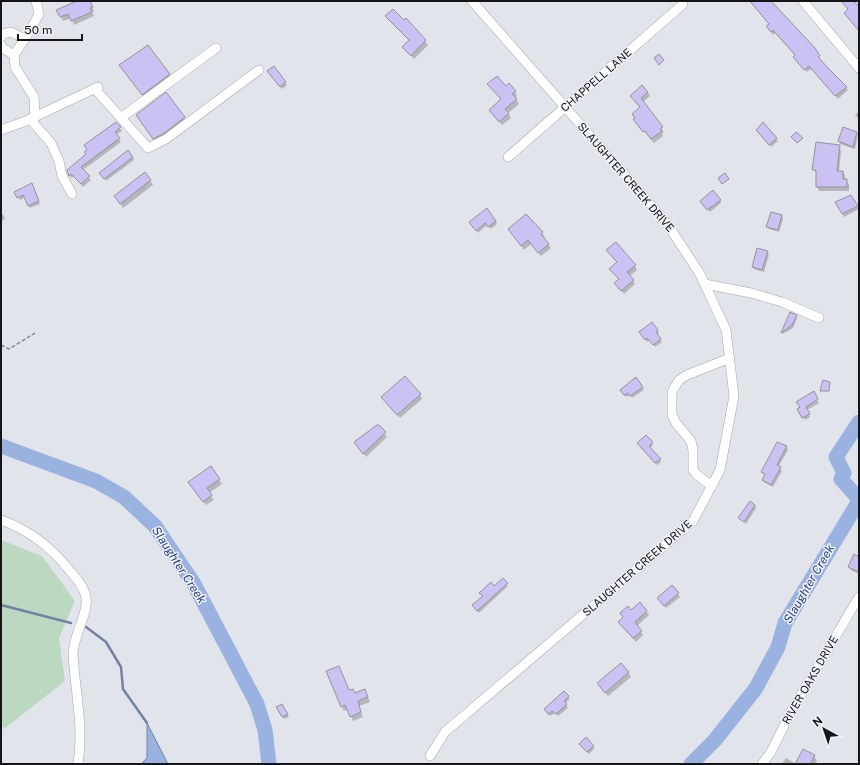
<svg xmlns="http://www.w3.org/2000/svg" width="860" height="765" font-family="'Public Sans',sans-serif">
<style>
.green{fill:#bcd8c0}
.water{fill:#9ab2df;stroke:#7283a3}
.shadow{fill:#0003}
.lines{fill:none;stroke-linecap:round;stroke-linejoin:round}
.stream{stroke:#7283a3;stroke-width:2.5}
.river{stroke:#9ab2df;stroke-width:15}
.building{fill:#ccc1f3;stroke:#949399}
.minor-casing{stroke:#a4a6ac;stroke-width:10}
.path{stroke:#8a8c91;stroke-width:1.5;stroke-dasharray:4 2;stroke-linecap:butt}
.minor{stroke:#fff;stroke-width:9}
.labels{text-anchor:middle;stroke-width:3;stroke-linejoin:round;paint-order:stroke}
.street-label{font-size:11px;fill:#151518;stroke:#eff1f8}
.water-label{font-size:12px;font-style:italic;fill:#27437b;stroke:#eff1f8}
</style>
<rect width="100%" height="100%" fill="#e2e4eb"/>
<!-- green -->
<path class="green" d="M1 540 42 556 75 601 59 638 65 681 4 729 1 724Z"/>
<!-- water -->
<path class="water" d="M147 723 168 764H141L147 758Z"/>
<!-- shadow -->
<g class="shadow">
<path d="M79 1H90L94 11 92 12 94 16 74 25 71 18 63 21 58 11Z"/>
<path d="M749 1H771L814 49 820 60 848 90 838 99 811 69 807 72 796 61V56L775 33 773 35 769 30 767 27 770 24Z"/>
<path d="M386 16 415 31 425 41 428 45 414 59 404 48 410 41Z"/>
<path d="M148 46 172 79 145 99 122 69Z"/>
<path d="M270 74 285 82 287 85 282 89Z"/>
<path d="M489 84 506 88 515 92 517 96 515 98 519 104 508 113 511 118 502 125 490 110 501 100Z"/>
<path d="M648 92 650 96 643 102 664 132 662 133 663 136 654 143 637 123 641 108 631 97Z"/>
<path d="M859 111V120L855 115Z"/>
<path d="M184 117 187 122 157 143 139 119Z"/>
<path d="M116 123 122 131 116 135 121 142 83 170 91 180 83 187 74 176 71 178 68 170 87 155Z"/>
<path d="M844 128 857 133 858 136 855 149 840 144 839 141Z"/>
<path d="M757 130 776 138 778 141 771 147Z"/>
<path d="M839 146 841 151 839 172H843L845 176V180L849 184V191H819L817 187V174L813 169Z"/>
<path d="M133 157 134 160 106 181 102 175Z"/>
<path d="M145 174 153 185 123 208 118 200Z"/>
<path d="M33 187 40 204 30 208 25 197 20 200 18 197Z"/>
<path d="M850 196 859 209 844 217 837 202Z"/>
<path d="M720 200 721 203 710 212 703 204Z"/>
<path d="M1 212 5 218 1 222Z"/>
<path d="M772 213 782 216 783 219 779 232 769 229 768 227Z"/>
<path d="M496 221 497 224 491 229 487 225 478 233 472 225Z"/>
<path d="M509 230 542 233 545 237 543 238 551 248 541 256 531 244 524 250Z"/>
<path d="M767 252 769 255 764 272 754 269 753 266Z"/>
<path d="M610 254 635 266 637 270 630 276 635 284 624 294 618 287 619 280 611 269 617 263Z"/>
<path d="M790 313 797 318 793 328 783 334 782 332Z"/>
<path d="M657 330 659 333 657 335 662 342 655 347 650 340 647 342 642 335Z"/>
<path d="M642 387 644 390 632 398 630 395 626 397 622 393Z"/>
<path d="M813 393 819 403 807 410 810 417 805 420 798 409Z"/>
<path d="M420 394 422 399 400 418 385 401Z"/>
<path d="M378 425 387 437 366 457 355 443Z"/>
<path d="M652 442 653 445 650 448 661 462 657 465 640 446Z"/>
<path d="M786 447 788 450 778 467 782 471 773 487 764 482 763 480 765 475 762 472Z"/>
<path d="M211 468 222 484 209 493 214 500 206 505 192 486Z"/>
<path d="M755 505 756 508 746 524 740 518Z"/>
<path d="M859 553V574L851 570 849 567Z"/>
<path d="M503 580 508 586 479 613 473 606 483 597 482 595Z"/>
<path d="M672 586 680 597 666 608 660 600Z"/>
<path d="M631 611H646L649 615 637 626 643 635 636 642 619 623Z"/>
<path d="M628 672 631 677 608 696 598 684Z"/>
<path d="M349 691 355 694 367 695 370 702 359 706 363 717 353 721 348 709 344 711 342 706Z"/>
<path d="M568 697 570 699 565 703 568 708 558 716 555 713 550 716 546 712Z"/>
<path d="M282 705 289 717 284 719 278 708Z"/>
<path d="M580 745 593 746 594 749 589 754Z"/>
<path d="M814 756 817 761 815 764H796Z"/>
<path d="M786 758 796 764H782Z"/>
</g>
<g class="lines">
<!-- stream -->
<g class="stream">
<path d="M1 605 71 623"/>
<path d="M86 627 106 642 121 667 123 689 147 723"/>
</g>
<!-- river -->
<g class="river">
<path d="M859 422 836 457 844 473 841 479 859 499"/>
<path d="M1 446 96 481 124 497 155 526 194 584 257 704 265 730 269 764"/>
<path d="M691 764 715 740 756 688 778 647 785 623 859 501"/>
</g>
</g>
<!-- building -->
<g class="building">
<path d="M77 1H90L93 7 90 8 92 12 71 21 68 14 60 17 56 10Z"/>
<path d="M750 1H771L815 48 820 56 818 57 828 68 847 87 835 96 809 66 804 70 793 57 795 55 773 30 771 32 766 26 769 24Z"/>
<path d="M841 1H854L859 7V31L844 13 848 9Z"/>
<path d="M393 9 404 20 406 18 426 40 411 56 402 47 409 40 385 16Z"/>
<path d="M148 45 170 74 142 95 119 65Z"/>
<path d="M659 54 664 60 659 65 654 58Z"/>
<path d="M274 66 286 82 280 87 267 71Z"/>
<path d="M497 76 506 86 509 83 516 91 512 94 517 99 505 109 509 113 499 122 489 110 501 99 487 84Z"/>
<path d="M642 85 648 92 641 98 663 127 660 129 662 131 651 139 645 131 643 132 633 119 635 118 632 114 640 107 630 96Z"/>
<path d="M166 92 185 117 163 134 153 139 136 115Z"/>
<path d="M116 122 121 127 115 132 120 138 81 167 90 176 81 184 71 174 69 176 67 170 86 154 84 152 87 150 84 145Z"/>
<path d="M763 122 777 138 769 145 756 130Z"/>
<path d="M843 127 857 132 853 147 838 141Z"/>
<path d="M796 132 803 138 797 143 791 137Z"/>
<path d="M816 142 840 145 837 171H843V179H847V187H816V170H812Z"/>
<path d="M128 150 133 157 104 179 99 173Z"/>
<path d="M145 172 151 180 120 204 114 196Z"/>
<path d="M725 173 729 179 722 184 718 178Z"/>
<path d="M32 183 39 201 28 206 23 195 17 198 14 192Z"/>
<path d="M713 190 721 200 707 210 700 201Z"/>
<path d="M851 195 858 206 842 214 835 202Z"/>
<path d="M487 208 496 221 488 227 485 223 476 231 469 222Z"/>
<path d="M771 212 782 215 778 230 766 227Z"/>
<path d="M526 214 543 232 541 234 549 244 538 253 528 240 521 246 508 229Z"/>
<path d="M616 242 636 265 627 272 634 280 621 291 614 283 619 279 609 269 617 262 606 250Z"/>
<path d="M757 248 768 251 762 270 752 267Z"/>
<path d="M790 312 797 315 792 325 781 333Z"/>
<path d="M652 322 658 330 656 332 661 339 653 345 647 338 645 340 639 332Z"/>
<path d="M405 376 421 394 397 415 381 397Z"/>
<path d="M636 377 643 387 630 396 628 393 624 395 620 390Z"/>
<path d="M823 380 830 382 829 391H820Z"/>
<path d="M814 391 818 399 806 407 810 414 802 418 797 409 800 407 796 402Z"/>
<path d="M377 425H379L386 432 363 454 354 442Z"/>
<path d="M646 435 653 442 649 446 661 459 655 463 637 443Z"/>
<path d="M777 442 787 446 777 465 781 467 771 485 762 480 765 474 761 472Z"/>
<path d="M211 466 220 479 207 488 212 495 203 502 188 482Z"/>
<path d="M750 501 755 505 744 522 738 518Z"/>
<path d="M854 554 859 557V572L848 567Z"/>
<path d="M503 578 508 583 477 611 472 605 483 596 479 593 491 582 494 586Z"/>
<path d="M672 585 679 593 664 606 657 598Z"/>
<path d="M640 602 647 611 635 622 642 631 633 638 618 622 623 617 620 613 628 606 631 610Z"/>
<path d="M621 663 629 672 605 693 597 683Z"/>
<path d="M339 666 349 690 353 689 355 693 365 689 368 697 358 701 361 712 350 717 345 705 341 707 326 671Z"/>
<path d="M564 691 569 696 564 701 567 704 556 714 552 711 548 714 544 709Z"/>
<path d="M282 704 288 714 282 717 276 707Z"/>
<path d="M586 737 594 746 587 752 579 744Z"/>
<path d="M803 749 815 755 810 764H795Z"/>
</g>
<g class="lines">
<defs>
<g id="minor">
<path d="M803 1 859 68"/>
<path d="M1 37 2 34 11 32 25 39"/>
<path d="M1 45V47L14 55"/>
<path d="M95 89 148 148 166 139 259 70"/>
<path d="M35 117 34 97 15 67 14 55 30 31 39 14 36 1"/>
<path d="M122 117 216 48"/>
<path d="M30 119 51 143 59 161 62 176 72 194"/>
<path d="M1 130 26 121 98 87"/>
<path d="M508 157 683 4"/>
<path d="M705 284 751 293 782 302 819 318"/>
<path d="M712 486 697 475 693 470V450L691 441 676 423 672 415V392L679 380 687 375 730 358"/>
<path d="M1 520C30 530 52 548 71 572 77 579 85 588 86 598 89 612 73 636 73 654 75 691 84 727 78 764"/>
<path d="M430 756 445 732 693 521 720 470 734 396 726 330 700 274 666 222 472 1"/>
<path d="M762 764 771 752 792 710 859 597"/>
</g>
</defs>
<!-- minor casing -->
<use href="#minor" class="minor-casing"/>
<!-- path -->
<path class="path" d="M1 345 9 349 35 333"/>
<!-- minor -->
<use href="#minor" class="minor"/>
</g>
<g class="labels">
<!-- street labels -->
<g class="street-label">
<text transform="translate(596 80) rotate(-41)" y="4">CHAPPELL LANE</text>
<text transform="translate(626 177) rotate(49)" y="4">SLAUGHTER CREEK DRIVE</text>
<text transform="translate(637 568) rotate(-41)" y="4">SLAUGHTER CREEK DRIVE</text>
<text transform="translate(810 680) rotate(-60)" y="4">RIVER OAKS DRIVE</text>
</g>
<!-- water labels -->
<g class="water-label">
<text transform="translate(179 565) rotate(57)" y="4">Slaughter Creek</text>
<text transform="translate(809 584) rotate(-60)" y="4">Slaughter Creek</text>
</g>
</g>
<!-- border -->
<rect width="860" height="765" fill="none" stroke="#151518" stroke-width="4"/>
<!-- north arrow -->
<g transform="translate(824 729) rotate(320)" stroke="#eff1f8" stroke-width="3" paint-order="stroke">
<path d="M0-3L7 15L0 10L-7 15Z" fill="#151518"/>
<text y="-6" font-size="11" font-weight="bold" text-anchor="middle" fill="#151518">N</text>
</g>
<!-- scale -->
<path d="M18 34v6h64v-6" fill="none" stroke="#151518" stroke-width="2"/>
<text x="24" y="34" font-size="12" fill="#151518" stroke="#eff1f8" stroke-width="3" paint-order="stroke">50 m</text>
</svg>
